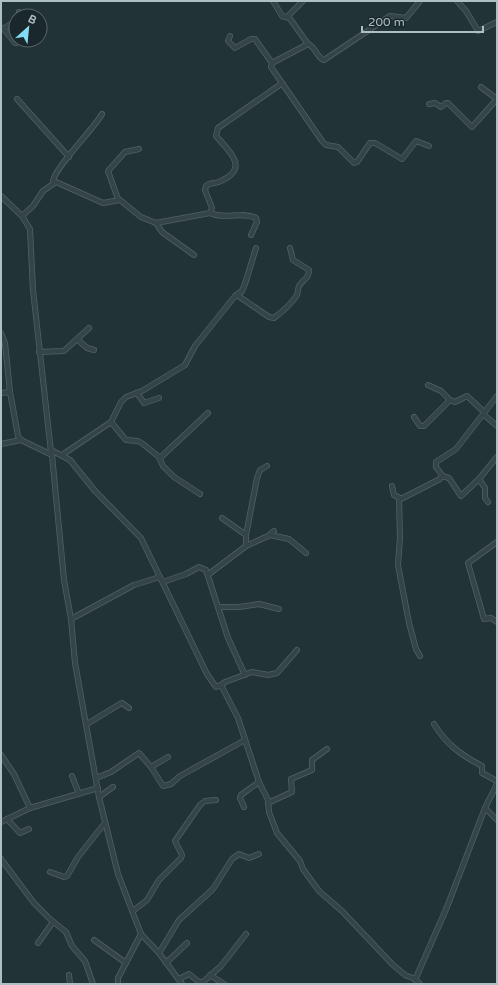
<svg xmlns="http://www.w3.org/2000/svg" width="498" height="985" font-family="'Varela Round',sans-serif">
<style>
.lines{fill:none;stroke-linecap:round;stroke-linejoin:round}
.street-casing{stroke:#526165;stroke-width:6}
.street{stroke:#344447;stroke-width:4.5}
</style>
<rect width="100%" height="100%" fill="#213336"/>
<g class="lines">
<defs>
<g id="street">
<path d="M273 1 282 16 289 18"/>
<path d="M303 1 288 16 308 44"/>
<path d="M420 1 406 18 390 16 324 60C317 58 316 47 308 44L272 63 271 67 322 141 326 145 338 147 354 163 357 162 370 143H375L402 159 416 141 429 146"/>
<path d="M457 1 466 11 478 31 497 22"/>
<path d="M19 12 20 16"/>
<path d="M3 28 15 43 33 40"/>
<path d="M3 29 16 21"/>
<path d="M230 36 228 41 235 48 251 39H255L272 63"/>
<path d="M481 87 497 99"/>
<path d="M17 99 69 157"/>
<path d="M429 104 435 103 441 107 446 103H448L472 127 497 99"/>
<path d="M53 183C51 171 94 129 102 114"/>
<path d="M1 196 22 216 30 229 33 290 51 452"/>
<path d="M118 199 108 171 125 152 139 149"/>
<path d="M210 213C224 220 241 211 256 218L257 222 251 235"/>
<path d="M22 216 33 206 43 191 56 182 103 203 120 200 141 217 156 223 210 213 212 208 205 190 206 186C210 182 216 184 221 181 250 168 229 151 216 136L218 128 281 84"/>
<path d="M156 223 162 232 194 255"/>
<path d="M237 295 269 317 274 318C282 312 292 303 297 295 298 292 298 288 299 286 303 279 309 279 309 270L293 260 290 248"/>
<path d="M1 333 5 343 10 392 18 436 21 440 52 455 64 580 71 619 75 663 99 797 118 874 141 934 118 978V984"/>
<path d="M78 340 87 348 94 350"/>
<path d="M39 352 64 351 89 328"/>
<path d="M428 385 441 391 450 400"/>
<path d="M1 393 10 392"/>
<path d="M137 393 144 403 159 398"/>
<path d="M483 414 497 426"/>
<path d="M414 417 420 426H424L450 400 455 402 467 396 484 412"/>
<path d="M111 422 126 440 138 441 143 444 159 457 163 466 174 477 200 494"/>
<path d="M1 444 21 440"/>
<path d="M51 450 70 460 95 491 141 538 207 674 216 687 221 685 238 718 259 782 268 800 269 812 277 833 300 861 303 869 319 891 342 911 392 964 405 975 415 979 420 984"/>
<path d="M62 455 111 422 121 402 126 397 142 391 185 365 195 346 235 296 242 291 245 284 256 248"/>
<path d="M160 458 208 413"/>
<path d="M442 476 449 478 461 496 479 479"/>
<path d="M392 486 394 495 400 498"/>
<path d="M488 502 485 498V488L479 479 497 457"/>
<path d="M222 518 246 535"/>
<path d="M270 535 289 539 306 553"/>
<path d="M497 542 468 563 484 619 491 618 497 622"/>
<path d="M246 546 268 536 274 531"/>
<path d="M209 574 246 546V535L257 478 260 470 267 466"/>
<path d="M163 582 186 574 199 567 206 570 228 638 245 675"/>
<path d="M219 607H239L259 604 279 609"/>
<path d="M71 619 134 585 160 577"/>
<path d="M420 656 416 649 409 623 398 565 400 537 399 500 440 479 442 475 436 467V462L456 449 497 396"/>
<path d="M221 685 225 682 252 672 268 675 277 673 297 650"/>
<path d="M87 724 120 704 122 703 129 708"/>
<path d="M434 724C446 744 461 755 482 766V773L497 781"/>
<path d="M1 755 14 774 30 808"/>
<path d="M168 757 151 767 163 786 171 784 180 776 245 740"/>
<path d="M72 776 79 794"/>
<path d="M96 778 111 772 139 753 151 767"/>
<path d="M99 797 113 787"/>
<path d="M268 803 292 792 291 779 312 770V760L327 749"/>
<path d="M244 807 240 798 241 795 259 782"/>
<path d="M485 808 497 820"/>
<path d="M7 819 20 833 29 829"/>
<path d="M1 822 30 808 98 788"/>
<path d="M1 859 34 903 50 919 66 932 72 946 85 961 93 984"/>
<path d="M50 872 64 877 67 876 78 857 104 824"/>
<path d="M133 911 147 900 159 880 181 858 182 855 175 841 200 805 205 801 216 800"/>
<path d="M141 934 159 953 182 984"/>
<path d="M94 940 126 963"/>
<path d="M38 943 53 922"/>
<path d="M159 953 179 920 213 889 232 859 239 854 249 858 259 854"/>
<path d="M166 963 187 943"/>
<path d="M69 975 70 984"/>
<path d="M210 975 224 984"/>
<path d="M179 979 189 974 199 982H203L221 966 246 934"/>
<path d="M415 980 447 907 485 808 497 784"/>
</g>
</defs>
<!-- street casing -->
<use href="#street" class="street-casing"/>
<!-- street -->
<use href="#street" class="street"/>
</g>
<!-- border -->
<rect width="498" height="985" fill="none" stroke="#aebfc4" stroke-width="4"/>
<!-- north arrow -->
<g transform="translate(28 28) rotate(27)"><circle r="19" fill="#1a282c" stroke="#556469"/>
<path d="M0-3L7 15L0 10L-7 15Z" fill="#84dcf4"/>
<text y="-6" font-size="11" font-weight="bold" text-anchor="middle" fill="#aebfc4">B</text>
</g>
<!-- scale -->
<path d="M362 26v6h121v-6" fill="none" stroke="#aebfc4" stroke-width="2"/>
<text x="368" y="26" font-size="12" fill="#aebfc4" stroke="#1a282c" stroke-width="3" paint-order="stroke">200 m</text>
</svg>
